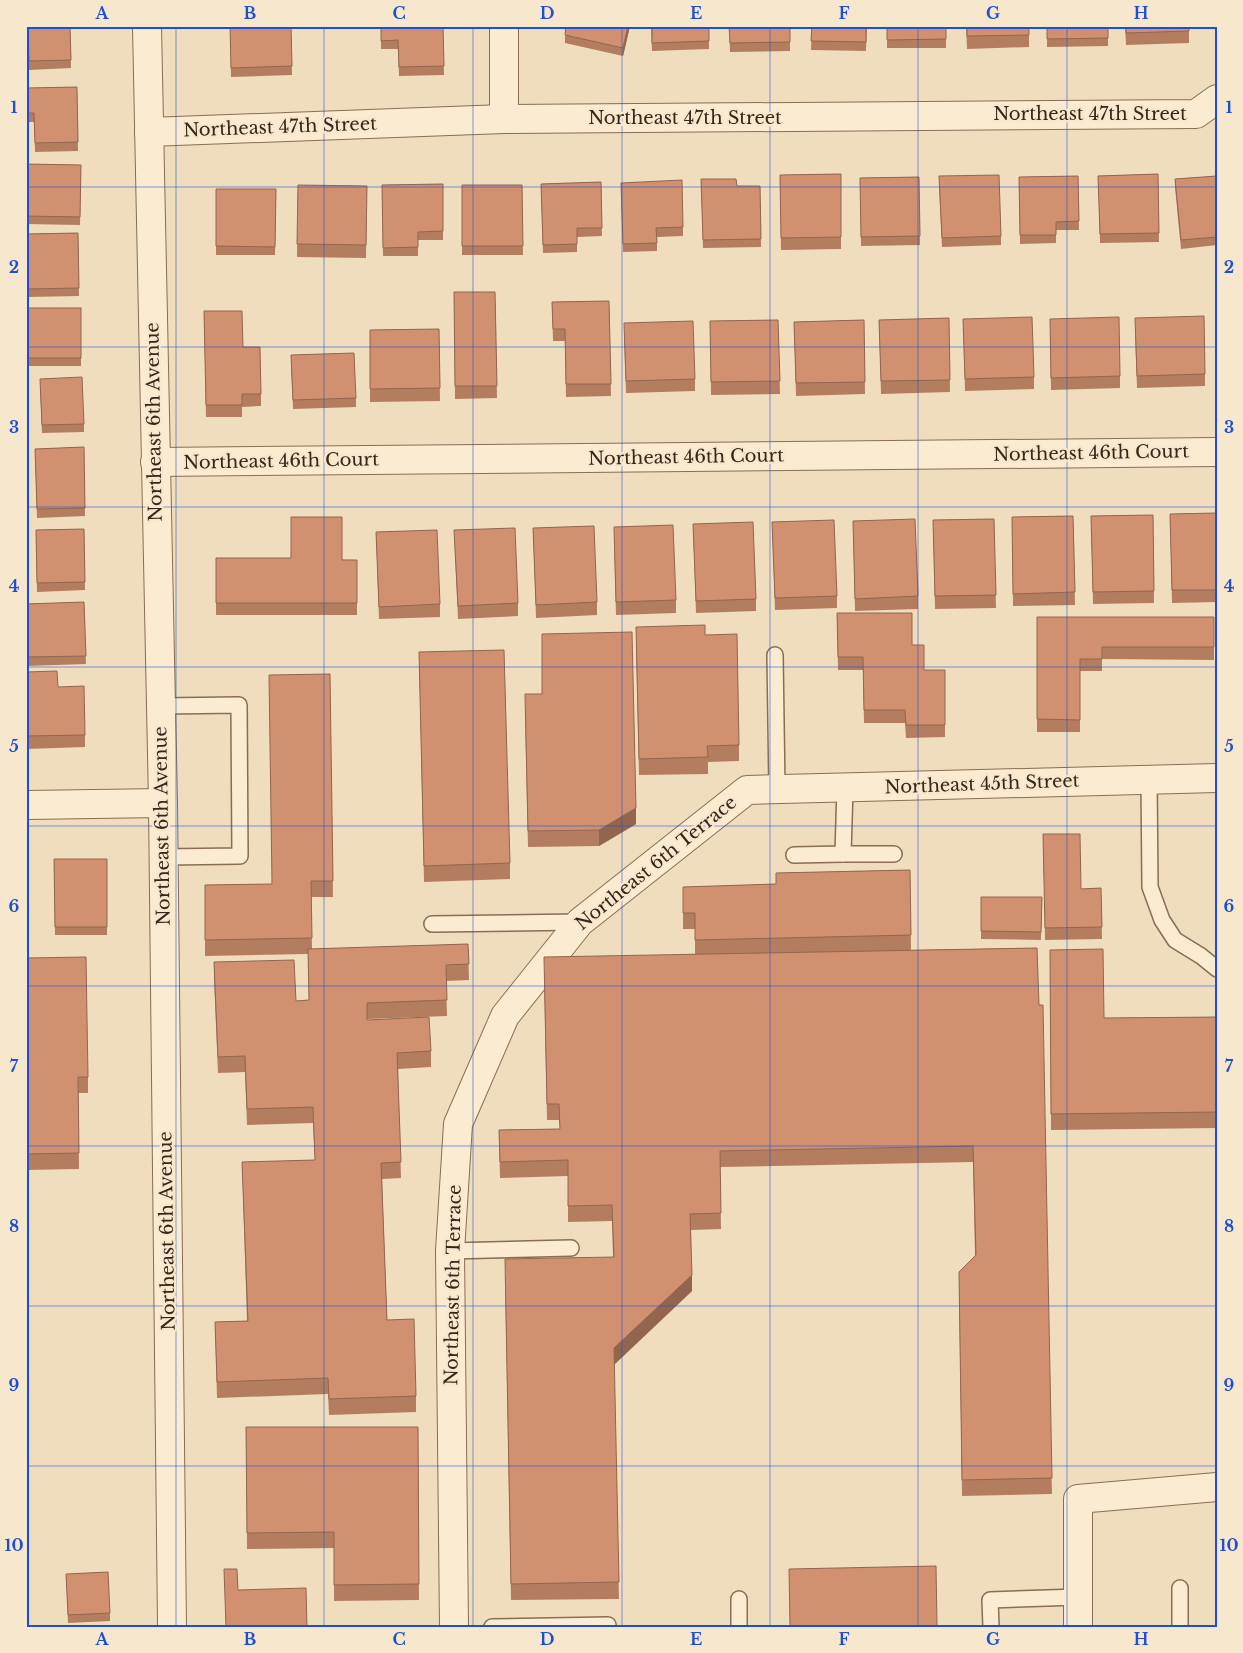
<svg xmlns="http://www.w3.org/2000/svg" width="1243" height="1653" font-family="'Libre Baskerville',serif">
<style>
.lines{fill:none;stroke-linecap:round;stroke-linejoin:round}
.service-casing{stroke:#896d55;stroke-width:18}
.minor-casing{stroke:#896d55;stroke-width:30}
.tertiary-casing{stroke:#896d55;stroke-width:30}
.service{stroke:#fbebd1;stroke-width:15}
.minor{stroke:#fbebd1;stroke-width:28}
.tertiary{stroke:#fbebd1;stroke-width:28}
.wall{fill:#b47d60}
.shaded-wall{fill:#92664e}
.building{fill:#d19170;stroke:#92664e}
.grid{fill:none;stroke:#1d4ed8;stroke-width:1;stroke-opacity:0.55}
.labels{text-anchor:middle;stroke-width:4.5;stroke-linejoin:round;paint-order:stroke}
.street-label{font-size:18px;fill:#37261b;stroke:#f7e8cd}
.neatline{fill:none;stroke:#1d4ed8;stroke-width:2}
.grid-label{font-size:16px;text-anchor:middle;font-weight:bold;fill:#1d4ed8}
</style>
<rect width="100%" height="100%" fill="#f0ddbd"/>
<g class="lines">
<defs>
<g id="service">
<path d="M775 655 777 789"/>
<path d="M161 706 239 705 240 856 163 857"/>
<path d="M1149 779 1150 887 1162 920 1175 940 1201 956 1217 969"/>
<path d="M843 854H894"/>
<path d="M794 855 843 854 845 788"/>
<path d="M432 924 580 922"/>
<path d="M450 1251 571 1248"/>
<path d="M1180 1588V1627"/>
<path d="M739 1599V1627"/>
<path d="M492 1627 608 1625"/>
<path d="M991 1627 990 1600 1078 1597"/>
</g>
<g id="minor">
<path d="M504 26V119"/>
<path d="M149 132 504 119 1196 114 1217 99"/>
<path d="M155 462 1217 452"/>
<path d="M26 805 163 803"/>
<path d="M454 1627 450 1251 458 1124 505 1016 580 922 747 790 1217 778"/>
<path d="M1078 1627V1499L1217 1487"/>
</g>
<path id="tertiary" d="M147 26 163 803 172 1627"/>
</defs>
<!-- service casing -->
<use href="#service" class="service-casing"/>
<!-- minor casing -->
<use href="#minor" class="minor-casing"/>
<!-- tertiary casing -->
<use href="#tertiary" class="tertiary-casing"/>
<!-- service -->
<use href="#service" class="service"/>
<!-- minor -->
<use href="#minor" class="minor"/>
<!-- tertiary -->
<use href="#tertiary" class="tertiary"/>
</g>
<!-- wall -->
<g class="wall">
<path d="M28 26H70L71 68 29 70Z"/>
<path d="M230 26H291L292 75 231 77Z"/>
<path d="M381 26H443L444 75 399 76 398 49H381Z"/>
<path d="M630 26 623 56 565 43V35Z"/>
<path d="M651 26H709V49L652 51Z"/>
<path d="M729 26H790V51L730 52Z"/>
<path d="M812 26H867L866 51 811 50Z"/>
<rect x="887" y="26" width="59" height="22"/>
<path d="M966 26H1029V47L967 49Z"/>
<path d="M1047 26H1108V46L1047 47Z"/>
<path d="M1125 26H1189V43L1126 45Z"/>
<path d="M77 87 78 151 35 152 34 122H26V88Z"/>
<path d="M26 164 81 165 80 225 26 224Z"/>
<path d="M841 174V249L781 250 780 175Z"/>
<path d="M1158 174 1159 242 1100 243 1098 176Z"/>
<path d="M1078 176 1079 230H1056V243L1020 244 1019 177Z"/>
<path d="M1217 176V245L1181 249 1175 187V179Z"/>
<path d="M919 177 920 245 861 246 860 178Z"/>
<path d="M701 179 737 186H760L761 247 703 248Z"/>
<path d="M601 182 602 236 577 237V252L543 253 541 184Z"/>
<path d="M443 184V240H418V256H383L382 185Z"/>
<path d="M298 185 367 186 366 258 297 257Z"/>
<path d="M462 185H522L523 255H462Z"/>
<path d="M939 185 1001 236V245L942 247Z"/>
<path d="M216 189H276L275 255H216Z"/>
<path d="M621 191 683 227V236L657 237V251L623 252Z"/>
<path d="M78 233 79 296 27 297 26 234Z"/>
<path d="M454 292H495L497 398 455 399Z"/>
<path d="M609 301 611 396 566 397 565 341H553L552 302Z"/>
<rect x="26" y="308" width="55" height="58"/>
<path d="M204 311 243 347 261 394V406L242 407V417H206Z"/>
<path d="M949 318 950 392 881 394 879 320Z"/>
<path d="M963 319 1034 377V389L965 391Z"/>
<path d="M778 320 780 394 711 395 710 321Z"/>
<path d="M864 320 865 394 796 396 794 322Z"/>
<path d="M439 329 440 401 370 402V330Z"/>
<path d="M1135 330 1205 374V386L1137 388Z"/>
<path d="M1050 332 1120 376V388L1051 390Z"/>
<path d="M624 335 695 379V391L626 393Z"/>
<path d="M291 363 356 398V407L293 409Z"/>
<path d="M40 387 84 424V432L42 433Z"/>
<path d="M84 447 85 516 37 518 35 449Z"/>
<path d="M1217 513V602L1172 603 1170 514Z"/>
<path d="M1153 515 1154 603 1093 604 1091 516Z"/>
<path d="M1073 516 1075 605 1013 606 1012 517Z"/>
<path d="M994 519 996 608 935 609 933 520Z"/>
<path d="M853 521 918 596V609L855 611Z"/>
<path d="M772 522 837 596V608L775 610Z"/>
<path d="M693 524 756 599V611L696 613Z"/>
<path d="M533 528 597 602V615L536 618Z"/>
<path d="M84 529 85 590 37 592 36 530Z"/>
<path d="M454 530 518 603V616L458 619Z"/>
<path d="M376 532 440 604V617L379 619Z"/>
<path d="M614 539 676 600V613L616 615Z"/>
<path d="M216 558 357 560V615H216Z"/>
<path d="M84 602 86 664 26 666V604Z"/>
<path d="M837 613 912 645 924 670H945V737L906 738 905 723H864L863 670H838Z"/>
<path d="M1037 617H1214V660L1102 659V671H1080V732H1037Z"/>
<path d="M705 635 739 745V761L708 762V774L639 775 636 643Z"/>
<path d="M419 652 510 863V879L424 882Z"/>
<path d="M26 672 58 687 85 735V747L26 749Z"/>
<path d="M330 674 333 897H311L312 949 468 944 469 980 446 981 447 1016 367 1019V1020L431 1051V1067L398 1069 401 1178 382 1179 387 1320 416 1396V1412L329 1415 328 1394 217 1398 215 1322 247 1321 242 1162 315 1160 313 1123 247 1125 245 1072 218 1073 214 979V962L296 1001 309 1000 308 954 205 956V885L272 884Z"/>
<path d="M542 694 636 824 599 846 528 847 525 710Z"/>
<path d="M1043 834 1081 889 1101 888 1102 939 1045 940Z"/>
<path d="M54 859H107V935H55Z"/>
<path d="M910 870 911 950 1037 948 1052 1494 962 1496 959 1288 975 1256 973 1162 720 1167 721 1229 691 1230 692 1291 614 1364 619 1599 511 1600 505 1275 613 1257 612 1221 568 1222V1176L500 1178 499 1130 560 1129 559 1120H547L544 973 695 954V929H683V887L776 884V873Z"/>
<path d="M981 897H1042L1041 940 981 939Z"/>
<path d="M1050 950 1104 1018 1217 1017V1128L1051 1130Z"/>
<path d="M26 958 88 1077V1093H78L79 1169 26 1170Z"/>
<path d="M246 1427H418L419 1600 334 1601V1548L247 1549Z"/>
<path d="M66 1574 110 1613V1621L68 1623Z"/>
</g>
<!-- shaded-wall -->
<g class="shaded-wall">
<path d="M628 26H630L623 56V48Z"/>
<path d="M636 808V824L599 846V830Z"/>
<path d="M692 1275V1291L614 1365V1348Z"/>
</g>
<!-- building -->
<g class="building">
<path d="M28 26H70L71 60 29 61Z"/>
<path d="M230 26H291L292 66 231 68Z"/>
<path d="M381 26H443L444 66 399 67 398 40 381 41Z"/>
<path d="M566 26H628L623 48 565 35Z"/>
<path d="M652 26H709V41L652 43Z"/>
<path d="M729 26H790V42L730 43Z"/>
<path d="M812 26H866V42L811 41Z"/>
<path d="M887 26H946V39L887 40Z"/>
<path d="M967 26H1029V35L967 36Z"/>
<path d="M1047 26H1108V38L1047 39Z"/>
<path d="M1126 26H1189V31L1126 33Z"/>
<path d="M77 87 78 142 35 143 34 113H26V88Z"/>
<path d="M26 164 81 165 80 217 26 216Z"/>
<path d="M841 174V237L781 238 780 175Z"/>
<path d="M1158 174 1159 233 1100 234 1098 176Z"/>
<path d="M999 175 1001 236 942 238 939 176Z"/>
<path d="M1078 176 1079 221 1056 222V235H1020L1019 177Z"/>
<path d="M1217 176V237L1181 240 1175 179Z"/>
<path d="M919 177 920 236 861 237 860 178Z"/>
<path d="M701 179H736L737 186H760L761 239 703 240Z"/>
<path d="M682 180 683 227 656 228 657 243 623 244 621 183Z"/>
<path d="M601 182 602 228H577V244L543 245 541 184Z"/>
<path d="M443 184V231L418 232V247L383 248 382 185Z"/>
<path d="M298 185 367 186 366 245 297 244Z"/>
<path d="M462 185H522L523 246H462Z"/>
<path d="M216 189H276L275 247 216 246Z"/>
<path d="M78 233 79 288 27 289 26 234Z"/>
<path d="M454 292H495L497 386H455Z"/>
<path d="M609 301 611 384H566L565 329H553L552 302Z"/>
<rect x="26" y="308" width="55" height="50"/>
<path d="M204 311H242L243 347H260L261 394H242V405H206Z"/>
<path d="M1204 316 1205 374 1137 376 1135 318Z"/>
<path d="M1032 317 1034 377 965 379 963 319Z"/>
<path d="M1119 317 1120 376 1051 378 1050 319Z"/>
<path d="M949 318 950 380 881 381 879 320Z"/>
<path d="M778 320 780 381 711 382 710 321Z"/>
<path d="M864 320 865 382 796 383 794 322Z"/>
<path d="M693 321 695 379 626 381 624 323Z"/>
<path d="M439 329 440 388 370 389V330Z"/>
<path d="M354 353 356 398 293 400 291 355Z"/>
<path d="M82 377 84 424 42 425 40 379Z"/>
<path d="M84 447 85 508 37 509 35 449Z"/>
<path d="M1217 513V590H1172L1170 514Z"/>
<path d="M1153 515 1154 591 1093 592 1091 516Z"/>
<path d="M1073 516 1075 592 1013 594 1012 517Z"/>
<path d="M291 517H342V560H357V603H216V558H291Z"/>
<path d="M915 519 918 596 855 599 853 521Z"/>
<path d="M994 519 996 595 935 596 933 520Z"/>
<path d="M834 520 837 596 775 598 772 522Z"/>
<path d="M753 522 756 599 696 601 693 524Z"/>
<path d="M673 525 676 600 616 602 614 527Z"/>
<path d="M594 526 597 602 536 605 533 528Z"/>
<path d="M515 528 518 603 458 606 454 530Z"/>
<path d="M84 529 85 582 37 583 36 530Z"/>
<path d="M437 530 440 604 379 607 376 532Z"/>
<path d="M84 602 86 656 26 657V604Z"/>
<path d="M837 613H912V645H924V670H945V725H906L905 710H864L863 657H838Z"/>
<path d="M1037 617H1214V647H1102V659H1080V720L1037 719Z"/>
<path d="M705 625V635L737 634 739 745 707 746 708 757 639 759 636 627Z"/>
<path d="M632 632 636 808 599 830 528 831 525 694H542V634Z"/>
<path d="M504 650 510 863 424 866 419 652Z"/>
<path d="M57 671 58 687 84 686 85 735 26 736V672Z"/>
<path d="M330 674 333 881H311L312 938 205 940V885L272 884 269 675Z"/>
<path d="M1043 834H1080L1081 889 1101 888 1102 927 1045 928Z"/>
<path d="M54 859H107V927H55Z"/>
<path d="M910 870 911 935 695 940V913H683V887L776 884V873Z"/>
<path d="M981 897H1042L1041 932 981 931Z"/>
<path d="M468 944 469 964 446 965 447 1000 367 1003V1020L429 1017 431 1051 397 1053 401 1162 381 1163 387 1320 414 1319 416 1396 329 1399 328 1378 217 1382 215 1322 248 1321 242 1162 315 1160 313 1107 247 1109 245 1056 218 1057 214 962 294 960 296 1001 309 1000 308 949Z"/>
<path d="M1037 948 1039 1005H1043L1052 1478 962 1480 959 1272 976 1255 973 1146 720 1151 721 1213 690 1214 692 1275 614 1348 619 1582 511 1584 505 1259 614 1257 612 1205 568 1206V1160L500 1162 499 1130 560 1129 559 1104H547L544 957Z"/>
<path d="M1103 949 1104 1018 1217 1017V1112L1051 1114 1050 950Z"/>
<path d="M86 957 88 1077H78L79 1153 26 1154V958Z"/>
<path d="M246 1427H418L419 1584 334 1585V1532L247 1533Z"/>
<path d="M936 1566 937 1627H790L789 1569Z"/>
<path d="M224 1569H237L238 1590 306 1588 307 1627H226Z"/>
<path d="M108 1572 110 1613 68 1615 66 1574Z"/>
</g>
<!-- grid -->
<path class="grid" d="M176 26V1627M324 26V1627M473 26V1627M622 26V1627M770 26V1627M918 26V1627M1067 26V1627M26 187H1217M26 347H1217M26 507H1217M26 667H1217M26 826H1217M26 986H1217M26 1146H1217M26 1306H1217M26 1466H1217"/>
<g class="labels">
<!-- street labels -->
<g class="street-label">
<text x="1090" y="120">Northeast 47th Street</text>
<text x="685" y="124">Northeast 47th Street</text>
<text transform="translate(280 127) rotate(-2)" y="6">Northeast 47th Street</text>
<text transform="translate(154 422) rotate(-91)" y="6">Northeast 6th Avenue</text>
<text transform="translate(1091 453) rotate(-1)" y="6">Northeast 46th Court</text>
<text transform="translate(686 457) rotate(-1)" y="6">Northeast 46th Court</text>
<text transform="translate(281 461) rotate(-1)" y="6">Northeast 46th Court</text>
<text transform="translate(982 784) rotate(-2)" y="6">Northeast 45th Street</text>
<text transform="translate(162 826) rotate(-91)" y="6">Northeast 6th Avenue</text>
<text transform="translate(656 863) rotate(-39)" y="6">Northeast 6th Terrace</text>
<text transform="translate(167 1231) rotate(-91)" y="6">Northeast 6th Avenue</text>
<text transform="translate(453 1285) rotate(-89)" y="6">Northeast 6th Terrace</text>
</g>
</g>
<!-- border -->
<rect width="1243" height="1653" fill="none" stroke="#f7e8cd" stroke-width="55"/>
<rect x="28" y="28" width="1188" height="1598" class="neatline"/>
<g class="grid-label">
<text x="102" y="19">A</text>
<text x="250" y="19">B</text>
<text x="399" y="19">C</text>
<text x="547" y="19">D</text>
<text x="696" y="19">E</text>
<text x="844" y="19">F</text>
<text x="993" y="19">G</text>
<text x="1141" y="19">H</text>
<text x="14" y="113">1</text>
<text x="1229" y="113">1</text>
<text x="14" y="273">2</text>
<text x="1229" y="273">2</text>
<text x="14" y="433">3</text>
<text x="1229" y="433">3</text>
<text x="14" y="592">4</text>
<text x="1229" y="592">4</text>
<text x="14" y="752">5</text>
<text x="1229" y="752">5</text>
<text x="14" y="912">6</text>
<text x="1229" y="912">6</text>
<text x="14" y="1072">7</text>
<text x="1229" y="1072">7</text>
<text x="14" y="1232">8</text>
<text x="1229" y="1232">8</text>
<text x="14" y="1391">9</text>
<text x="1229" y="1391">9</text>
<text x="14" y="1551">10</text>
<text x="1229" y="1551">10</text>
<text x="102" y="1645">A</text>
<text x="250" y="1645">B</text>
<text x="399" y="1645">C</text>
<text x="547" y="1645">D</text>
<text x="696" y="1645">E</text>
<text x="844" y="1645">F</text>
<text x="993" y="1645">G</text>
<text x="1141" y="1645">H</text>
</g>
</svg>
